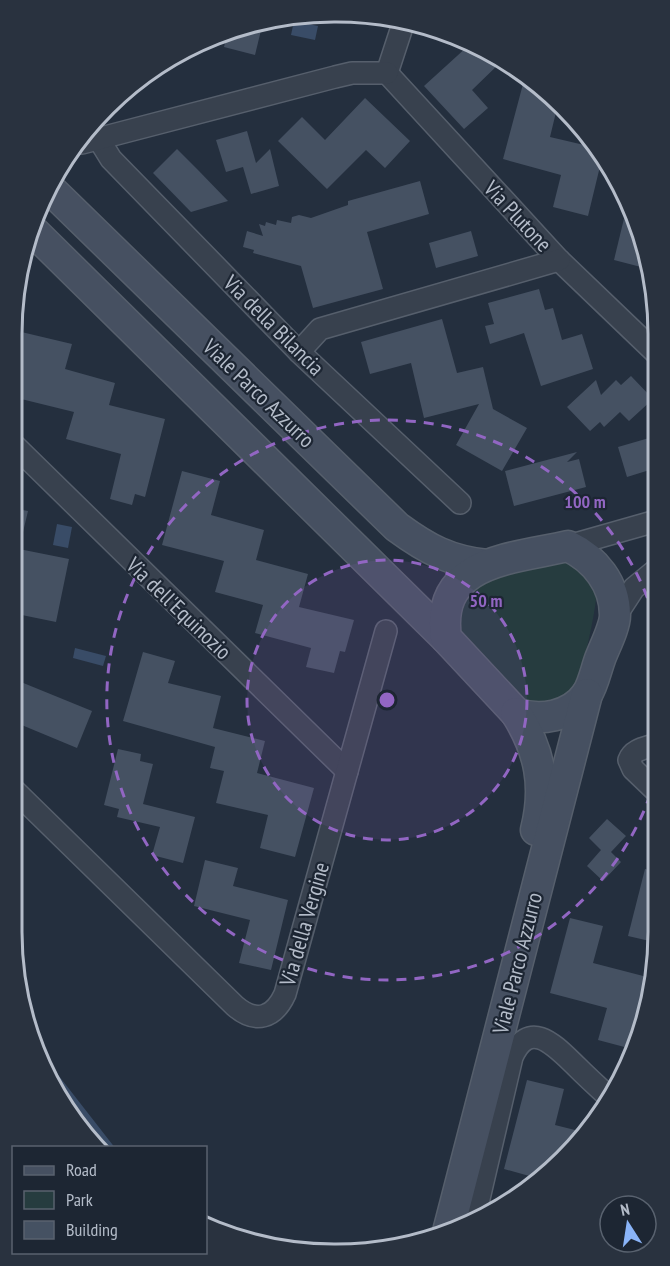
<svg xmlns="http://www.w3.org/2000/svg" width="670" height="1266" font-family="'PT Sans Narrow',sans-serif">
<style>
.green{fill:#263c3f}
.water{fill:#394c67}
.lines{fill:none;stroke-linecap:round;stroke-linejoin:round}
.stream{stroke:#394c67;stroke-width:5}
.building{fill:#455162}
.street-casing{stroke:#565f6c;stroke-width:24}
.secondary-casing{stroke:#565f6c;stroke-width:33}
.street{stroke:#38414e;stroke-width:21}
.secondary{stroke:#465061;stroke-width:30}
.ring{fill:none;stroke:#9266c3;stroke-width:3;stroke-dasharray:10 8}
.labels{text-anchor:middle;stroke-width:4.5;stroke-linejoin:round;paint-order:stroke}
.street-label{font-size:22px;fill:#b4bcc9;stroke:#1d2633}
.rim{fill:none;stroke:#b4bcc9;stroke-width:3}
.centre{fill:#9266c3;stroke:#1d2633;stroke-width:3}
.ring-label{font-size:18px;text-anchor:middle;font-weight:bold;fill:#9266c3;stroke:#1d2633;stroke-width:4.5;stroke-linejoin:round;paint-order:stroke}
</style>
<rect width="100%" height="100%" fill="#242f3e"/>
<!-- green -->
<path class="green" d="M561 562 580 565C585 573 594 584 596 593 598 603 581 680 575 687 564 702 541 707 525 699L462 638 454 614 479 582Z"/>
<!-- water -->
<g class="water">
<path d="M294 21 318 26 315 40 291 35Z"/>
<path d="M57 524 72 527 68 548 53 545Z"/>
<path d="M75 648 106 656 103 666 73 658Z"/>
</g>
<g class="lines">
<!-- stream -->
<path class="stream" d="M41 1057 112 1148"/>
</g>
<!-- building -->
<g class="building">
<path d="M263 22 255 55 224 47 227 35 251 23Z"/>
<path d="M468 46 496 55 503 60 472 90 488 108 464 129 424 86Z"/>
<path d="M523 84 544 89 558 104 550 137 597 148 603 154 588 216 553 207 561 175 503 159Z"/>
<path d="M365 98 410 141 385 168 366 150 327 189 278 141 302 117 325 140Z"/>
<path d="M247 131 256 163 270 149 279 186 251 194 243 167 226 172 216 140Z"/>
<path d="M177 149 197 169 228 201 191 212 153 173Z"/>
<path d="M420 181 429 214 367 232 383 289 313 308 301 266 253 253 254 250 243 247 247 231 263 236 259 224 265 226 266 222 276 225 277 220 291 223 292 217 299 215 311 218 348 205V201Z"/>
<path d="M628 202 634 212 644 252 641 267 614 260Z"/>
<path d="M471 231 478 256 436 268 429 243Z"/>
<path d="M539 289 545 310 553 308 562 340 582 334 593 369 541 386 524 333 490 344 485 326 494 324 488 303Z"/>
<path d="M442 319 457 373 483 367 493 409 527 428 502 471 456 445 479 404 424 418 411 363 370 374 361 342Z"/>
<path d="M13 330 72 344 65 369 115 383 109 405 165 419 145 497 135 494 132 505 110 499 121 454 66 439 74 412 13 397Z"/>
<path d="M631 376 653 399 629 421 620 412 604 427 600 422 590 431 567 407 596 380 601 395 616 380 621 385Z"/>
<path d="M656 436V468L627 477 618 447Z"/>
<path d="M577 452 567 462 579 459 586 487 514 506 505 471Z"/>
<path d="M182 471 220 481 211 515 264 530 256 560 308 574 299 607 354 620 345 652 340 651 334 673 306 667 311 648 255 633 263 605 215 592 224 561 162 545Z"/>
<path d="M12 508 28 511 19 549 69 559 56 622 12 613Z"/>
<path d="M143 652 175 661 168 683 221 696 213 728 265 741 257 773 314 788 295 857 260 848 268 815 216 803 224 771 210 768 215 747 123 721Z"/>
<path d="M16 680 92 711 77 748 12 721V687Z"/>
<path d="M118 749 141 754 140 761 153 764 143 804 195 817 183 863 152 855 160 827 117 817 119 809 104 805Z"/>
<path d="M607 819 626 836 611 852 621 862 603 881 587 866 601 850 589 838Z"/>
<path d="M205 860 238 868 233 886 288 900 271 970 239 963 250 920 194 906Z"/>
<path d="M645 869 657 872V931L654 942 628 936Z"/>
<path d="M570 918 603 926 593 963 651 978 632 1049 598 1040 607 1008 550 993Z"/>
<path d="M527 1080 564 1089 555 1125 583 1132 548 1174 540 1179 504 1169Z"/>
</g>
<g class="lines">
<defs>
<g id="street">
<path d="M387 73 559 260 655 352"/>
<path d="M387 73 403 24"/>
<path d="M98 138 111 159 299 352 460 503"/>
<path d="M82 143 335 77 352 73H387"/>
<path d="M299 352 320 329 559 260"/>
<path d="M13 444 347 771"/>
<path d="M568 546 656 521"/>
<path d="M615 617 634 588 656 570"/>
<path d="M657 744C646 748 633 749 629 760L633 769 657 792"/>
<path d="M12 788 235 1006C256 1024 274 1018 285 994L386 631"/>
<path d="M474 1220 512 1057C530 1017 556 1047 576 1066 587 1077 599 1088 610 1098"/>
</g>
<g id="secondary">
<path d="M49 188 397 527C427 549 449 561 487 565"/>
<path d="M32 230 446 638"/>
<path d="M568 546C595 559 615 584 615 615 615 627 604 648 600 659 596 670 593 685 587 694 571 717 539 722 516 713L446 638C435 560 512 559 568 546Z"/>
<path d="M516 713C540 751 547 786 536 830"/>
<path d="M448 1232 587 694"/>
</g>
</defs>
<!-- street casing -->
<use href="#street" class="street-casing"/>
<!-- secondary casing -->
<use href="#secondary" class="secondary-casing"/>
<!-- street -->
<use href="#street" class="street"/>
<!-- secondary -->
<use href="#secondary" class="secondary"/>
</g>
<!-- distance rings -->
<circle cx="387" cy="700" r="140" fill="#9266c3" fill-opacity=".12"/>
<g class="ring">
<circle cx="387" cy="700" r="140"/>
<path d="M656 777A280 280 0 1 1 656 623"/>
</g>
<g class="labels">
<!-- street labels -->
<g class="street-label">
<text transform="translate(518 216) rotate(47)" y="8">Via Plutone</text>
<text transform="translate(274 325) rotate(45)" y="8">Via della Bilancia</text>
<text transform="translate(259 393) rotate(44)" y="8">Viale Parco Azzurro</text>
<text transform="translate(179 608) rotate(44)" y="8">Via dell'Equinozio</text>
<text transform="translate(304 924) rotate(-74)" y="8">Via della Vergine</text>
<text transform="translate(517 963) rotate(-76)" y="8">Viale Parco Azzurro</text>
</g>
</g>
<!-- crop -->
<path d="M0 0H670V1266H0ZM334 22H336A312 312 0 0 1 648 334V932A312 312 0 0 1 336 1244H334A312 312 0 0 1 22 932V334A312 312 0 0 1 334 22Z" fill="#29323f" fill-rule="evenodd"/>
<path class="rim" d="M334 22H336A312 312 0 0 1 648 334V932A312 312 0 0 1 336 1244H334A312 312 0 0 1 22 932V334A312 312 0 0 1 334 22Z"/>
<circle cx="387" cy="700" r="9" class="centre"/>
<g class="ring-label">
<text x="585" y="508">100 m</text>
<text x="486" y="607">50 m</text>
</g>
<!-- legend -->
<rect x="12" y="1146" width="195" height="108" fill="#1d2633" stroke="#59626f" stroke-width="1.5"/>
<rect x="24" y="1166" width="30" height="9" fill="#465061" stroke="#59626f" stroke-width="1.5"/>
<text x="66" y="1176" font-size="18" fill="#b4bcc9">Road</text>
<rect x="24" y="1191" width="30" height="18" fill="#263c3f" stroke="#59626f" stroke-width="1.5"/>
<text x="66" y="1206" font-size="18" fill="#b4bcc9">Park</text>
<rect x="24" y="1221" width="30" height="18" fill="#455162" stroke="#59626f" stroke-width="1.5"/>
<text x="66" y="1236" font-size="18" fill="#b4bcc9">Building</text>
<!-- north arrow -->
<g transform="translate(628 1224) rotate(348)"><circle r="28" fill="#1d2633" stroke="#59626f" stroke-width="1.5"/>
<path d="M0-4.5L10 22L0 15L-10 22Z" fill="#8ab4f8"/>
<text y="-9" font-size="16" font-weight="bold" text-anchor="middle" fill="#b4bcc9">N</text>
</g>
</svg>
